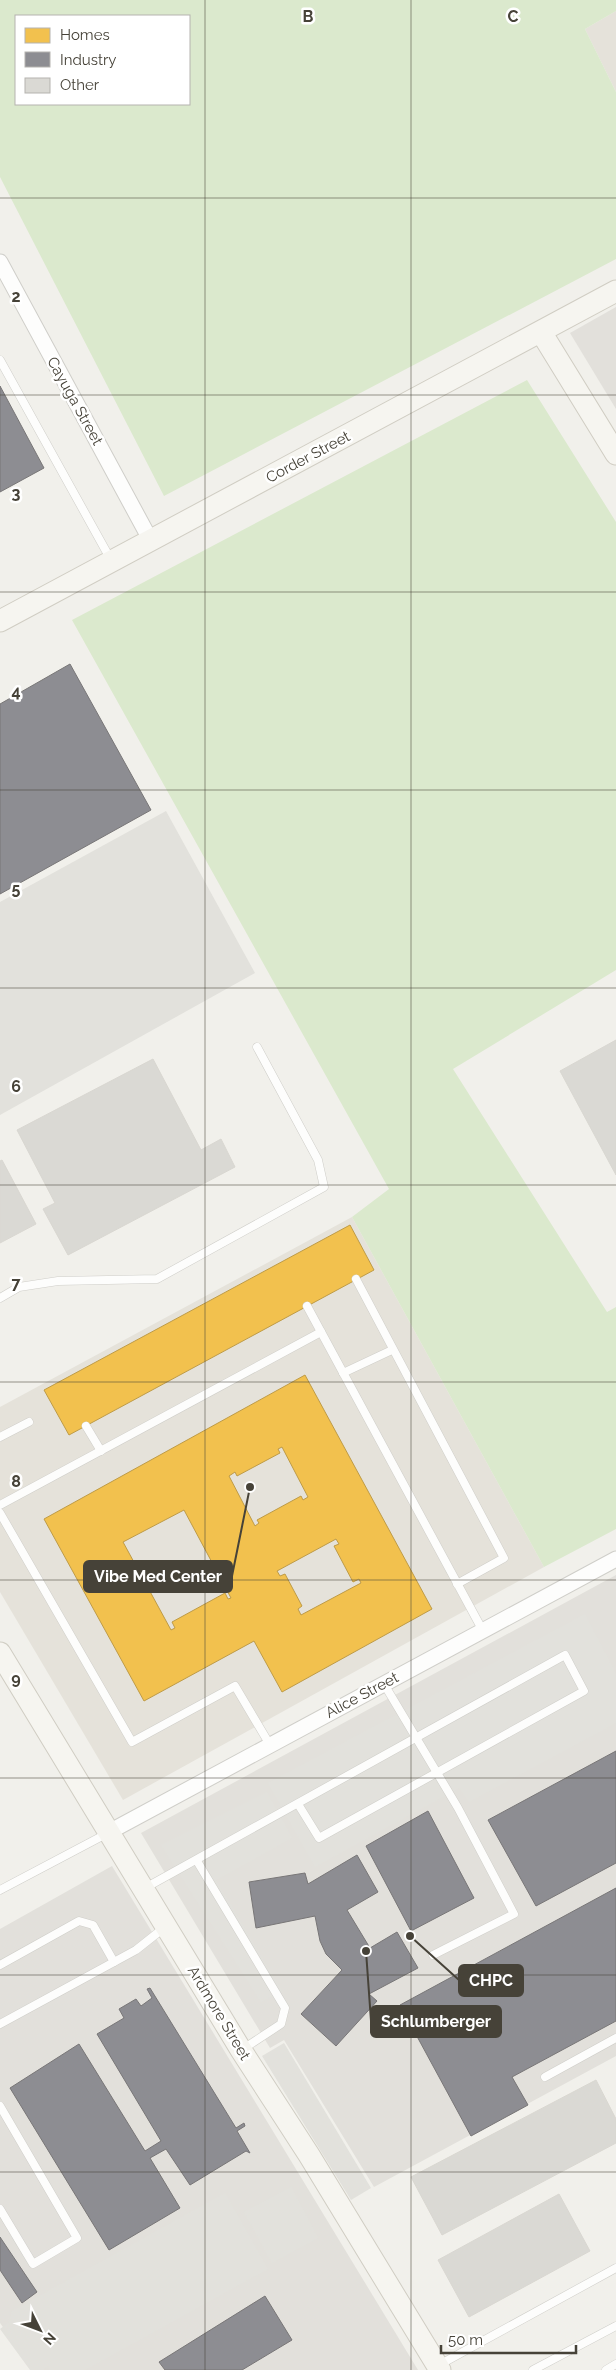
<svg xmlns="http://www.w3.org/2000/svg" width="616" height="2370" font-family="Raleway,sans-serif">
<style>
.residential{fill:#e5e2da}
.industrial{fill:#e2e0db}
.green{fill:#dbe9cd;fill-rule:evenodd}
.parking{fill:#e2e1dc}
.homes{fill:#f2c14e;stroke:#be9b47;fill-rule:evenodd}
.industry{fill:#8d8d92;stroke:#787677}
.building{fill:#dad9d4;stroke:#d9d7d1}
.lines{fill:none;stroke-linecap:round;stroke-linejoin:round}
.lane-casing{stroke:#cfcec9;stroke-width:9}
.street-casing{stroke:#cfcec9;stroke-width:17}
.secondary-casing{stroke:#d0cdc3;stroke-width:23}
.lane{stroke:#fdfdfc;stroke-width:8}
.street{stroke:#fdfdfc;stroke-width:15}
.secondary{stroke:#f6f5f0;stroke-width:21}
.grid{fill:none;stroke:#464238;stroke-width:1;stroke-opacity:0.55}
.labels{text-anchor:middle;stroke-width:5;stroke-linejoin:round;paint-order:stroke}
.street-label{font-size:15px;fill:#464238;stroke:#fff}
.grid-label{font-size:16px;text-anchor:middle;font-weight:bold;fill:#464238;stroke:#fff;stroke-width:5;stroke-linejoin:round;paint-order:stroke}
.leader{fill:none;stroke:#464238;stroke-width:2}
.callout-dot{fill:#464238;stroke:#fff;stroke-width:2}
.callout{fill:#464238;stroke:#464238;stroke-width:2}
.callout-label{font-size:16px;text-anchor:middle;font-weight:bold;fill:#fff}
</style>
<rect width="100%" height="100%" fill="#f1f0eb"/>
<!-- residential -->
<g class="residential">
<path d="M616 11V92L585 29Z"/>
<path d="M352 1217 544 1567 123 1800 0 1592V1407Z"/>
</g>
<!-- industrial -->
<g class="industrial">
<path d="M616 307V409L570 333Z"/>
<path d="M616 1575V2056L374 2187 284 2040 270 2048 141 1833Z"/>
<path d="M112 1866 418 2370H34L0 2323V1929Z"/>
</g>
<!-- green -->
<g class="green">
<path d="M0 0H616V11L585 29 616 92V259L164 496 0 177ZM189 16V104H16V16Z"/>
<path d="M527 380 616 522V970L453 1069 607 1312 616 1307V1529L544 1567 352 1217 389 1189 72 620Z"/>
</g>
<!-- parking -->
<g class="parking">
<path d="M166 811 255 973 0 1115V902Z"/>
<path d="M585 1614 616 1674V1723L469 1802 459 1788 315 1867 268 1783Z"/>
<path d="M267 1792 292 1838 216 1880 282 1991 261 2002 161 1845Z"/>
<path d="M284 2043 371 2188 351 2200 262 2056Z"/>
<path d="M291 2187 318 2238 272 2263 244 2212Z"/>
<path d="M225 2193 268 2269 85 2370H50L48 2366 43 2370H30L0 2329 9 2322 12 2311Z"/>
</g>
<!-- homes -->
<g class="homes">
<path d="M350 1225 374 1270 69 1435 44 1390Z"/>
<path d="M305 1375 432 1609 282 1692 254 1641 144 1701 44 1519ZM282 1447 308 1497 303 1500 301 1496 257 1520 259 1523 255 1526 229 1476 235 1472 237 1476 280 1453 278 1449ZM184 1510 231 1598 228 1599 225 1593 172 1622 175 1628 171 1630 123 1542ZM336 1539 339 1544 334 1546 353 1582 359 1579 361 1583 301 1615 298 1609 302 1606 285 1574 280 1576 277 1571Z"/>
</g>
<!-- industry -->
<g class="industry">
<path d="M0 386 44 468 0 492Z"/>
<path d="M70 664 151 810 0 894V704Z"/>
<path d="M616 1751V1863L536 1906 488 1820Z"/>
<path d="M428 1811 474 1898 411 1931 366 1846Z"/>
<path d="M357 1855 378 1892 347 1910 370 1948 397 1932 418 1968 369 1994 377 2001 336 2046 301 2014 342 1970 326 1954 320 1941 315 1916 256 1928 249 1882 305 1873 308 1884Z"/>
<path d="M616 1888V2021L512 2077 528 2105 471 2136 400 2005Z"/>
<path d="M150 1988 236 2128 244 2123 245 2126 237 2131 250 2153 246 2151 190 2185 166 2149 150 2158 180 2208 109 2250 10 2088 79 2044 145 2151 161 2141 97 2034 124 2018 119 2009 136 1999 141 2006 152 1998 147 1989Z"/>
<path d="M0 2237 37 2292 22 2303 0 2270Z"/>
<path d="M265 2296 292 2340 242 2370H165L159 2362Z"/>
</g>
<!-- building -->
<g class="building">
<path d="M616 1040V1175L560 1071Z"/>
<path d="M153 1059 201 1150 221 1139 235 1167 68 1255 43 1209 55 1203 17 1130Z"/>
<path d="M2 1160 36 1224 0 1243V1161Z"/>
<path d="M596 2080 616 2119V2143L442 2235 411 2177Z"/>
<path d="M559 2194 590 2251 469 2317 438 2260Z"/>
</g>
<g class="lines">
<defs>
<g id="lane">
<path d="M0 360 111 560"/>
<path d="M356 1279 504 1558 457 1584"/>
<path d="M0 1298 19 1287 58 1281 157 1279 324 1187 318 1160 257 1047"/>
<path d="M307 1306 483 1631"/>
<path d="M343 1373 392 1350"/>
<path d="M86 1426 101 1451"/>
<path d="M0 1437 29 1422"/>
<path d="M0 1505 321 1332"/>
<path d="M0 1513 132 1742 235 1686 270 1745"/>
<path d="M384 1684 458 1808 514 1914 433 1955"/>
<path d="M197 1861 285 2008 281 2024 243 2049"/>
<path d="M145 1888 565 1655 584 1691 319 1838 298 1804"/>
<path d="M0 1890 108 1833"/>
<path d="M0 1965 79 1921 93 1925 114 1962"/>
<path d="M0 2024 136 1950 165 1927"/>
<path d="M545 2077 616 2038"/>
<path d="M0 2106 77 2238 33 2264 0 2209"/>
<path d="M439 2365 616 2268"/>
<path d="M533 2370 616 2326"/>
<path d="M606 2370 616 2364"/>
</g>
<g id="street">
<path d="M0 262 151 541"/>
<path d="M109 1832 616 1559"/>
</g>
<g id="secondary">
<path d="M541 332 616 454"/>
<path d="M0 621 616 291"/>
<path d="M0 1653 241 2050 309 2155 440 2370"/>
</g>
</defs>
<!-- lane casing -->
<use href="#lane" class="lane-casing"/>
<!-- street casing -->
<use href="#street" class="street-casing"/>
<!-- secondary casing -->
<use href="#secondary" class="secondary-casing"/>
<!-- lane -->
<use href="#lane" class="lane"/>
<!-- street -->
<use href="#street" class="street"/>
<!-- secondary -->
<use href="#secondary" class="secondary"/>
</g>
<!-- grid -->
<path class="grid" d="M205 0V2370M411 0V2370M0 198H616M0 395H616M0 592H616M0 790H616M0 988H616M0 1185H616M0 1382H616M0 1580H616M0 1778H616M0 1975H616M0 2172H616"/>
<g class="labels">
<!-- street labels -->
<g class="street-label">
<text transform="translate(75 401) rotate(61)" y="5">Cayuga Street</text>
<text transform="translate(308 457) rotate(-28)" y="5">Corder Street</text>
<text transform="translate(362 1695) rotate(-28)" y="5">Alice Street</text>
<text transform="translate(219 2013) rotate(59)" y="5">Ardmore Street</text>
</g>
</g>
<g class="grid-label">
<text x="308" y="22">B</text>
<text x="513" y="22">C</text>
<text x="16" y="302">2</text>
<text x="16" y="499">3</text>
<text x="16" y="697">4</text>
<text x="16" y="894">5</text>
<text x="16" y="1092">6</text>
<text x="16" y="1289">7</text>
<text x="16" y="1487">8</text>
<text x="16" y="1684">9</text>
</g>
<!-- callouts -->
<path class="leader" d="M250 1487L232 1576M410 1936L459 1980M366 1951L371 2021"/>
<g class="callout-dot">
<circle cx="250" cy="1487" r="5"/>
<circle cx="410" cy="1936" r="5"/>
<circle cx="366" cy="1951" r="5"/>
</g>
<g class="callout">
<rect x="84" y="1561" width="148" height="31" rx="5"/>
<rect x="459" y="1965" width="64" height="31" rx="5"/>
<rect x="371" y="2006" width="130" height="31" rx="5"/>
</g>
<g class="callout-label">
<text x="158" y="1582">Vibe Med Center</text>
<text x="491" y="1986">CHPC</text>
<text x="436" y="2027">Schlumberger</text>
</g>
<!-- legend -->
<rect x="15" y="15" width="175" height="90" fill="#ffffff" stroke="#b5b3af"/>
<rect x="25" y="28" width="25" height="15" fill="#f2c14e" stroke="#b5b3af"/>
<text x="60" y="40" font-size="15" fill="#464238">Homes</text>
<rect x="25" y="52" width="25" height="15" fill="#8d8d92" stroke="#b5b3af"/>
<text x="60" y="65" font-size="15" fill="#464238">Industry</text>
<rect x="25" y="78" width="25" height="15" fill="#dad9d4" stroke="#b5b3af"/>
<text x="60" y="90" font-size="15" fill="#464238">Other</text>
<!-- north arrow -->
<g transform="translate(40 2330) rotate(132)" stroke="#ffffff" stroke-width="4" paint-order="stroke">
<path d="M0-4L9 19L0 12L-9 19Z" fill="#464238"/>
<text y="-8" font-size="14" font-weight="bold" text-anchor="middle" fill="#464238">N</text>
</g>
<!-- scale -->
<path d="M441 2345v8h135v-8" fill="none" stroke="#464238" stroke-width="2.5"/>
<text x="448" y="2345" font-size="15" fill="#464238" stroke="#ffffff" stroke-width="4" paint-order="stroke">50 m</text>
</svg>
